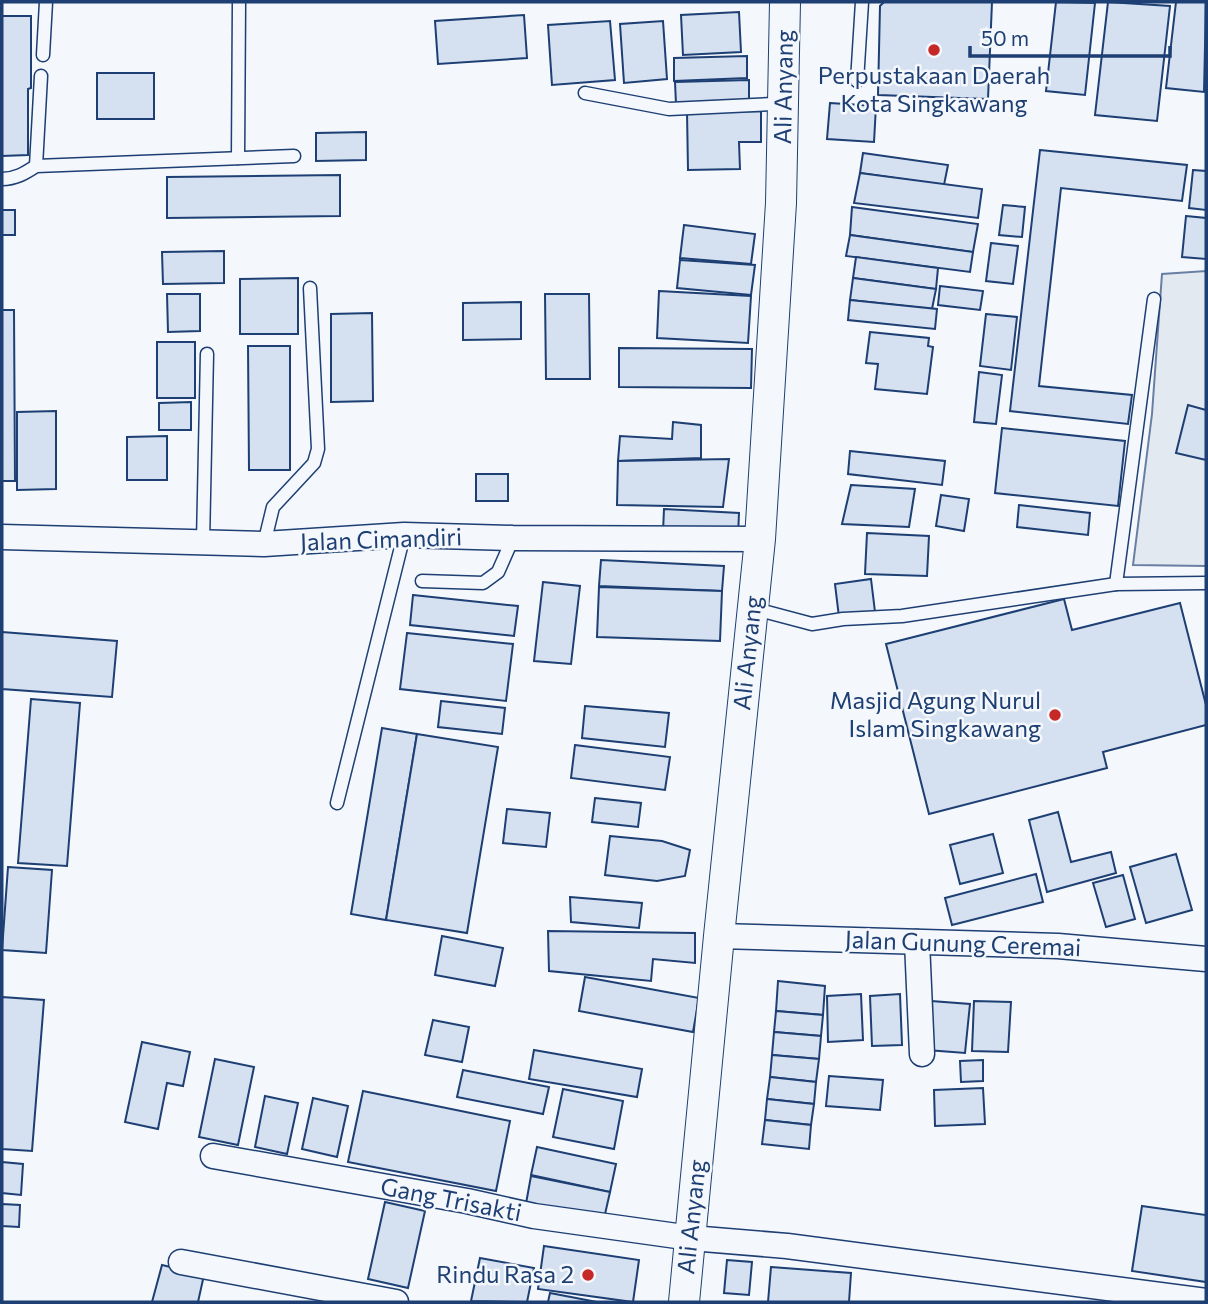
<svg xmlns="http://www.w3.org/2000/svg" width="1208" height="1304" font-family="Commissioner,sans-serif">
<style>
.green{fill:#e3e9f0;stroke:#687fa3;stroke-width:2}
.building{fill:#d5e0f0;stroke:#1d3f73;stroke-width:2}
.lines{fill:none;stroke-linecap:round;stroke-linejoin:round}
.service-casing{stroke:#1d3f73;stroke-width:15}
.minor-casing{stroke:#1d3f73;stroke-width:27}
.tertiary-casing{stroke:#1d3f73;stroke-width:32}
.service{stroke:#f4f7fb;stroke-width:12}
.minor{stroke:#f4f7fb;stroke-width:24}
.tertiary{stroke:#f4f7fb;stroke-width:30}
.poi-dot{fill:#c62828;stroke:#f4f7fb;stroke-width:2.5}
.labels{text-anchor:middle;stroke-width:5;stroke-linejoin:round;paint-order:stroke}
.poi-label{font-size:24px;fill:#1d3f73;stroke:#f4f7fb;text-anchor:end}
.street-label{font-size:24px;fill:#1d3f73;stroke:#f4f7fb}
</style>
<rect width="100%" height="100%" fill="#f4f7fb"/>
<!-- green -->
<path class="green" d="M1206 271V566L1133 565 1152 414 1162 274Z"/>
<!-- building -->
<g class="building">
<path d="M884 2H992L988 99 878 95 880 6Z"/>
<path d="M1056 2 1095 3 1085 95 1046 91Z"/>
<path d="M1108 2 1170 6 1157 121 1095 115Z"/>
<path d="M1176 2H1206L1204 92 1166 88Z"/>
<path d="M739 12 741 52 683 55 681 15Z"/>
<path d="M524 15 527 58 438 64 435 21Z"/>
<path d="M2 16H31V88L28 89V155L2 156Z"/>
<path d="M610 21 615 80 552 85 548 25Z"/>
<path d="M663 21 667 79 624 83 620 24Z"/>
<path d="M747 56V78L674 81V58Z"/>
<rect x="97" y="73" width="57" height="46"/>
<path d="M749 80V102L676 104 675 82Z"/>
<path d="M830 103 876 106 874 142 827 139Z"/>
<path d="M761 111V142H739L740 169 688 170 687 112Z"/>
<path d="M366 132V160L316 161V133Z"/>
<path d="M1040 150 1187 165 1182 201 1061 188 1039 386 1132 395 1128 424 1010 411Z"/>
<path d="M863 153 948 165 944 185 860 173Z"/>
<path d="M1193 170 1206 171V210L1189 208Z"/>
<path d="M860 173 982 189 978 218 854 203Z"/>
<path d="M340 175V216L167 218V177Z"/>
<path d="M1003 205 1025 207 1022 237 999 235Z"/>
<path d="M852 207 978 224 973 252 850 235Z"/>
<rect x="2" y="210" width="13" height="25"/>
<path d="M1186 216 1206 218V259L1182 257Z"/>
<path d="M684 225 755 234 751 264 680 258Z"/>
<path d="M850 235 973 252 970 272 846 256Z"/>
<path d="M991 243 1018 246 1013 284 986 281Z"/>
<path d="M224 251V283L163 284 162 252Z"/>
<path d="M856 257 938 268 936 289 853 278Z"/>
<path d="M680 260 755 265 751 295 677 288Z"/>
<path d="M298 278V334H240V279Z"/>
<path d="M853 278 936 289 932 309 850 300Z"/>
<path d="M940 286 983 291 980 310 938 305Z"/>
<path d="M659 291 751 296 748 343 657 338Z"/>
<path d="M167 294H200V331L168 332Z"/>
<path d="M545 294H589L590 379H546Z"/>
<path d="M850 300 937 309 935 329 848 320Z"/>
<path d="M521 302V339L463 340V303Z"/>
<path d="M2 310H14L15 481H2Z"/>
<path d="M372 313 373 401 331 402V314Z"/>
<path d="M986 314 1017 317 1011 370 980 366Z"/>
<path d="M870 332 929 338 928 346 933 347 927 394 875 389 878 364 866 363Z"/>
<rect x="157" y="342" width="38" height="56"/>
<path d="M248 346H290V470H249Z"/>
<path d="M619 348 752 349 751 388 619 387Z"/>
<path d="M979 372 1002 375 996 424 974 422Z"/>
<path d="M191 402V430H159V403Z"/>
<path d="M1188 405 1206 410V460L1176 453Z"/>
<path d="M56 411V489L17 490V412Z"/>
<path d="M673 422 701 425V458L618 461 620 436 672 439Z"/>
<path d="M1002 428 1125 441 1118 506 995 493Z"/>
<path d="M167 436V480H127V437Z"/>
<path d="M850 451 945 461 942 485 848 474Z"/>
<path d="M729 459 723 507 617 505 618 461Z"/>
<rect x="476" y="474" width="32" height="27"/>
<path d="M851 485 915 489 909 527 842 524Z"/>
<path d="M941 495 969 499 964 531 936 526Z"/>
<path d="M1019 505 1090 513 1088 535 1017 527Z"/>
<path d="M664 509 739 513 738 536 663 532Z"/>
<path d="M867 533 929 536 927 576 865 574Z"/>
<path d="M601 560 724 566 722 591 599 586Z"/>
<path d="M871 579 875 612 839 617 835 584Z"/>
<path d="M543 582 580 586 571 664 534 661Z"/>
<path d="M599 587 722 591 720 641 597 637Z"/>
<path d="M413 595 518 606 514 636 410 625Z"/>
<path d="M1064 599 1072 630 1180 603 1206 705V725L1103 752 1107 768 929 814 886 644Z"/>
<path d="M2 632 117 641 112 697 2 689Z"/>
<path d="M407 633 513 644 506 701 400 689Z"/>
<path d="M31 699 80 703 67 866 18 863Z"/>
<path d="M441 701 505 708 502 734 438 727Z"/>
<path d="M585 706 669 713 665 747 582 738Z"/>
<path d="M382 728 417 734 386 920 351 914Z"/>
<path d="M417 734 498 747 467 933 386 920Z"/>
<path d="M575 745 670 757 665 790 571 778Z"/>
<path d="M595 798 641 803 638 827 592 822Z"/>
<path d="M507 809 550 813 546 847 503 843Z"/>
<path d="M1058 812 1071 862 1111 852 1116 873 1047 892 1029 820Z"/>
<path d="M993 834 1003 873 960 884 950 845Z"/>
<path d="M610 836 662 841 690 850 685 876 657 881 605 875Z"/>
<path d="M1176 854 1192 910 1146 923 1130 867Z"/>
<path d="M8 867 52 870 46 953 2 950Z"/>
<path d="M1036 874 1043 902 952 925 945 898Z"/>
<path d="M1123 875 1135 919 1106 927 1093 883Z"/>
<path d="M570 897 642 903 639 928 571 922Z"/>
<path d="M548 931 695 933V963L653 959 651 981 549 971Z"/>
<path d="M442 936 503 948 495 986 435 975Z"/>
<path d="M585 977 699 998 693 1032 579 1011Z"/>
<path d="M778 981 825 986 823 1015 776 1011Z"/>
<path d="M861 994 863 1040 828 1042 827 996Z"/>
<path d="M900 994 902 1045 872 1046 870 996Z"/>
<path d="M2 997 44 1000 32 1151 2 1149Z"/>
<path d="M931 1001 970 1004 965 1053 927 1050Z"/>
<path d="M974 1001 1011 1002 1008 1052 972 1051Z"/>
<path d="M776 1011 823 1015 821 1036 774 1032Z"/>
<path d="M433 1020 469 1027 462 1062 425 1055Z"/>
<path d="M774 1032 821 1036 819 1059 772 1055Z"/>
<path d="M142 1042 190 1052 183 1086 167 1083 158 1129 125 1122Z"/>
<path d="M534 1050 642 1069 637 1097 529 1079Z"/>
<path d="M772 1055 819 1059 816 1082 770 1077Z"/>
<path d="M215 1059 254 1067 238 1145 199 1137Z"/>
<path d="M983 1060V1081L961 1082 960 1061Z"/>
<path d="M463 1070 549 1087 543 1114 457 1097Z"/>
<path d="M829 1076 883 1080 880 1110 826 1106Z"/>
<path d="M770 1077 816 1082 814 1104 767 1099Z"/>
<path d="M983 1088 985 1124 935 1126 934 1090Z"/>
<path d="M563 1089 623 1101 614 1149 553 1137Z"/>
<path d="M363 1091 510 1121 496 1191 348 1162Z"/>
<path d="M265 1096 298 1103 287 1154 255 1147Z"/>
<path d="M313 1098 348 1106 337 1157 302 1149Z"/>
<path d="M767 1099 814 1104 811 1125 765 1120Z"/>
<path d="M765 1120 811 1125 809 1149 762 1144Z"/>
<path d="M537 1147 616 1164 610 1192 531 1175Z"/>
<path d="M2 1162 23 1164 21 1195 2 1193Z"/>
<path d="M531 1176 610 1192 603 1223 525 1209Z"/>
<path d="M385 1202 425 1211 408 1288 368 1279Z"/>
<path d="M2 1204 20 1205 19 1227 2 1226Z"/>
<path d="M1142 1206 1206 1215V1282L1132 1271Z"/>
<path d="M544 1246 639 1260 633 1302 538 1289Z"/>
<path d="M480 1258 534 1268 527 1302 471 1301Z"/>
<path d="M727 1260 752 1262 749 1295 724 1293Z"/>
<path d="M162 1265 204 1275 198 1302H152Z"/>
<path d="M771 1267 851 1273 849 1302H768Z"/>
<path d="M550 1293 597 1302H548Z"/>
</g>
<g class="lines">
<defs>
<g id="service">
<path d="M43 55 46 2"/>
<path d="M857 81 862 2"/>
<path d="M585 93 669 109 773 104 779 96"/>
<path d="M238 158 239 2"/>
<path d="M36 166 41 76"/>
<path d="M2 179C16 179 25 173 36 166L294 156"/>
<path d="M1154 299 1116 584 1206 583"/>
<path d="M203 542 207 354"/>
<path d="M264 544 273 507 314 463 318 449 310 288"/>
<path d="M422 581 483 583 498 572 513 538"/>
<path d="M752 608 812 624 843 619 902 616 1116 584"/>
<path d="M337 803 404 535"/>
</g>
<g id="minor">
<path d="M2 537 264 544 404 535 513 538 760 539"/>
<path d="M719 936 1058 946 1206 959"/>
<path d="M917 942 922 1054"/>
<path d="M213 1156 467 1201 534 1216 691 1238 787 1246 1206 1301"/>
<path d="M181 1262 396 1302"/>
</g>
<path id="tertiary" d="M684 1302 719 936 760 539 781 203 785 2"/>
</defs>
<!-- service casing -->
<use href="#service" class="service-casing"/>
<!-- minor casing -->
<use href="#minor" class="minor-casing"/>
<!-- tertiary casing -->
<use href="#tertiary" class="tertiary-casing"/>
<!-- service -->
<use href="#service" class="service"/>
<!-- minor -->
<use href="#minor" class="minor"/>
<!-- tertiary -->
<use href="#tertiary" class="tertiary"/>
</g>
<!-- markers -->
<g class="poi-dot">
<circle cx="934" cy="50" r="7"/>
<circle cx="1055" cy="715" r="7"/>
<circle cx="588" cy="1275" r="7"/>
</g>
<g class="labels">
<!-- poi labels -->
<g class="poi-label">
<text x="934" y="84" text-anchor="middle">Perpustakaan Daerah<tspan x="934" dy="28">Kota Singkawang</tspan></text>
<text x="1041" y="709">Masjid Agung Nurul<tspan x="1041" dy="28">Islam Singkawang</tspan></text>
<text x="574" y="1283">Rindu Rasa 2</text>
</g>
<!-- street labels -->
<g class="street-label">
<text transform="translate(784 87) rotate(-89)" y="8">Ali Anyang</text>
<text transform="translate(381 540) rotate(-2)" y="8">Jalan Cimandiri</text>
<text transform="translate(748 653) rotate(-84)" y="8">Ali Anyang</text>
<text transform="translate(963 944) rotate(2)" y="8">Jalan Gunung Ceremai</text>
<text transform="translate(451 1200) rotate(11)" y="8">Gang Trisakti</text>
<text transform="translate(692 1217) rotate(-84)" y="8">Ali Anyang</text>
</g>
</g>
<!-- border -->
<rect width="1208" height="1304" fill="none" stroke="#1d3f73" stroke-width="7"/>
<!-- scale -->
<path d="M970 46v10h200v-10" fill="none" stroke="#1d3f73" stroke-width="3.5"/>
<text x="981" y="46" font-size="21" fill="#1d3f73" stroke="#f4f7fb" stroke-width="5" paint-order="stroke">50 m</text>
</svg>
